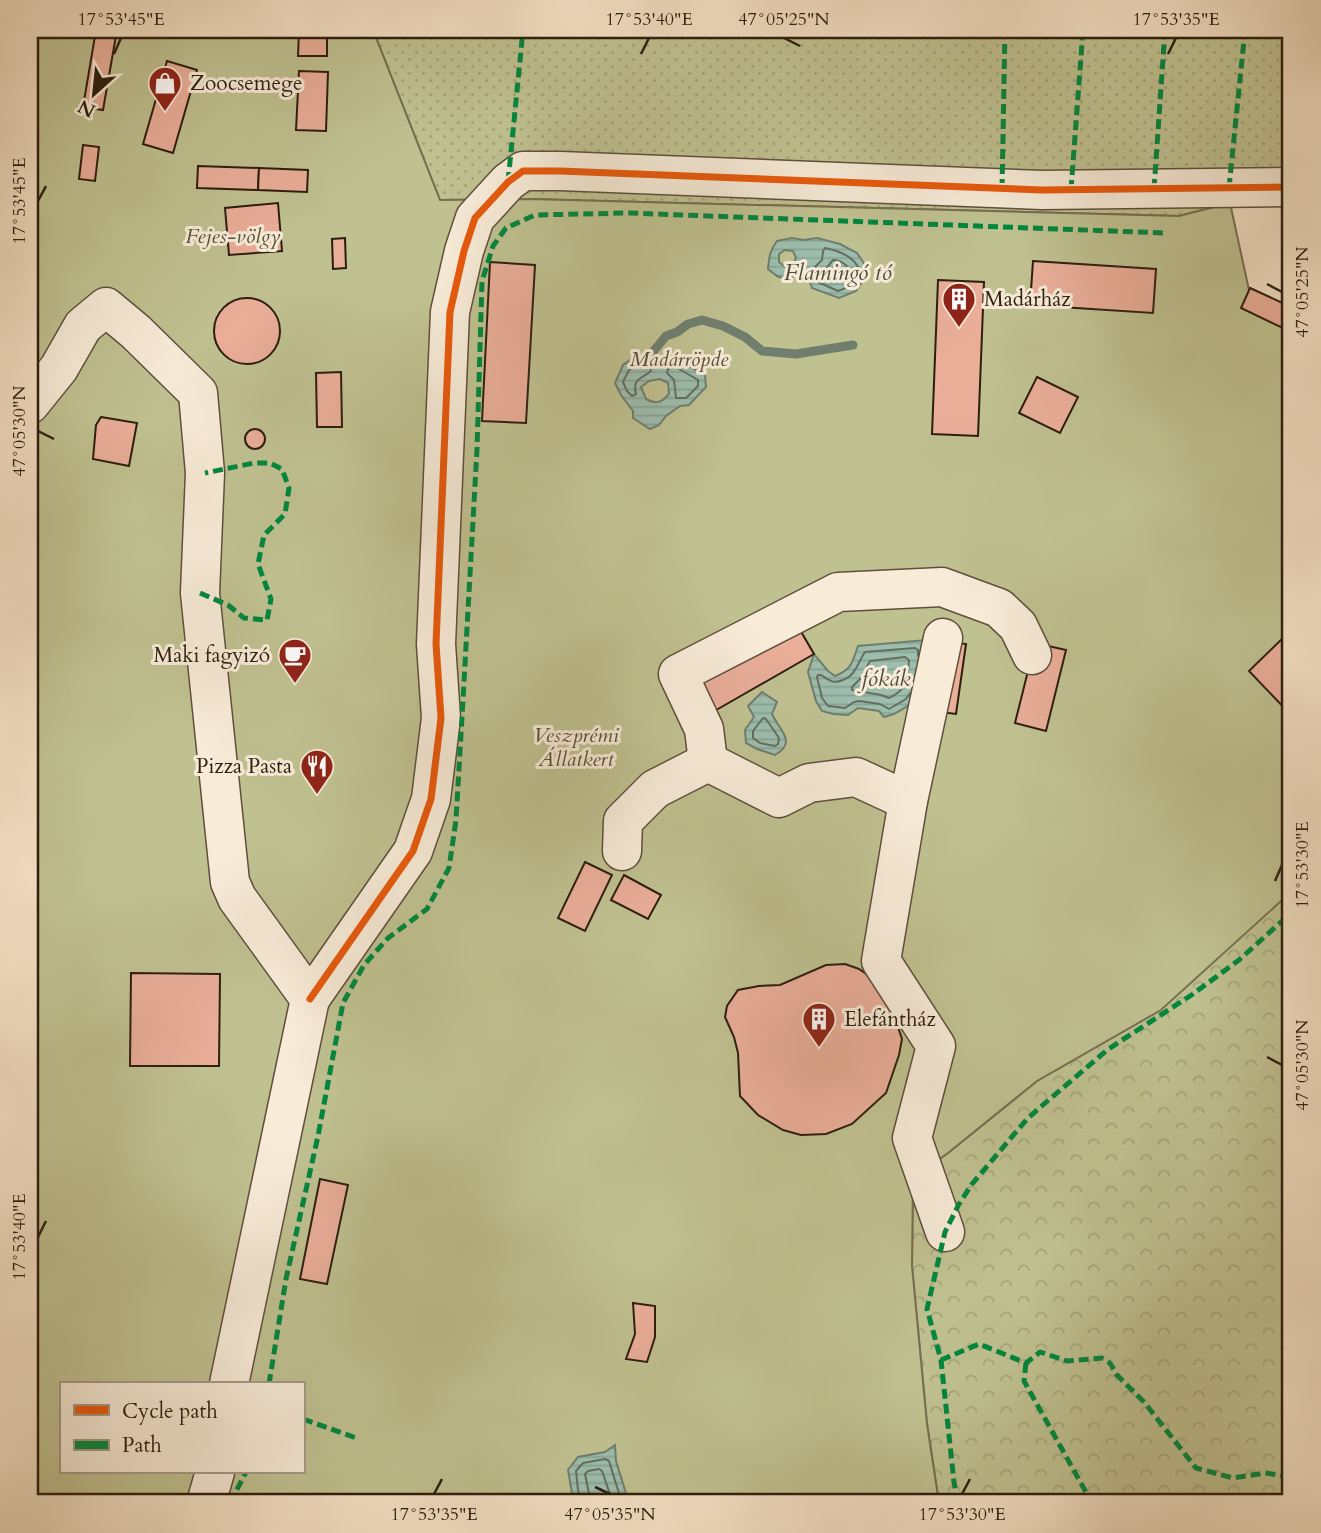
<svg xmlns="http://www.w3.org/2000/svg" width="1321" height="1533" font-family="Cardo,serif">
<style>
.grass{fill:url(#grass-dots);stroke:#767050;stroke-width:2}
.forest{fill:url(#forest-crowns);stroke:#767050;stroke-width:2}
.green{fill:#c0c191;stroke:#767050;stroke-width:2;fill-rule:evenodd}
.water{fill:url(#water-rules);stroke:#707e6e;stroke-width:2;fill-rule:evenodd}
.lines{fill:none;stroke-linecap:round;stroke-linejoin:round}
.shore{stroke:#646e5e;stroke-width:2}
.stream{stroke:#707e6e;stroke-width:9}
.building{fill:#eaae99;stroke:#2c1e0e;stroke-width:2}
.minor-casing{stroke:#5e4f3c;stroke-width:41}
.minor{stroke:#f8ecd9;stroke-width:38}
.quiet{stroke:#00873e;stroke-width:5;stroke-dasharray:10 5;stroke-linecap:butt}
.cycleway-casing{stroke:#f8ecd9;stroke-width:11}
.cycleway{stroke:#e8590c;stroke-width:7}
.ticks{fill:none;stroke:#2c1e0e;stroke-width:2.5}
.labels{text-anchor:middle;stroke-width:6;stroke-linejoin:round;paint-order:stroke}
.poi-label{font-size:21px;fill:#2c1e0e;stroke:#f8ecd9;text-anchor:start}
.park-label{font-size:21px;font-style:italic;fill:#584f35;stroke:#f8ecd9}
.water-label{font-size:23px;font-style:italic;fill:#4e4e3e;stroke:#f8ecd9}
.neatline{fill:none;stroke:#2c1e0e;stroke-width:2.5}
.ticks-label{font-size:18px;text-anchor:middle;fill:#2c1e0e}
</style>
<defs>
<pattern id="grass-dots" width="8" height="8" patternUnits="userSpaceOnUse" patternTransform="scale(1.75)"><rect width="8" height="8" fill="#c0c191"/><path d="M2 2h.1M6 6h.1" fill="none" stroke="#a5a57c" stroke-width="1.8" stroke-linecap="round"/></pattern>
<pattern id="forest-crowns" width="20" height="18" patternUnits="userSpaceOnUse" patternTransform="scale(1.75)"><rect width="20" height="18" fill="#c0c191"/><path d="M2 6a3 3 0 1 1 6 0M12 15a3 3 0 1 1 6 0" fill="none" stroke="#a5a57c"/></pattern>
<pattern id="water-rules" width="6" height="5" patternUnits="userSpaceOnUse" patternTransform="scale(1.75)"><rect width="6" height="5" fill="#9dbeae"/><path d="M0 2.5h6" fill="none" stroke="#87a394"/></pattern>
</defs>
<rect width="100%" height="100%" fill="#f4e1c5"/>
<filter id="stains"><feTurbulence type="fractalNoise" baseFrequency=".00286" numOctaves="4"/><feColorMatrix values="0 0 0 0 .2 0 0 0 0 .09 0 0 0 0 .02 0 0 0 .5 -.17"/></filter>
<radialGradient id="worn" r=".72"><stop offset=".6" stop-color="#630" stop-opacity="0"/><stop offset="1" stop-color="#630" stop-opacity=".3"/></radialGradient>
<!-- grass -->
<path class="grass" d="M373 30H1291V198L1230 203 1179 216 530 199 440 200Z"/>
<!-- forest -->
<path class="forest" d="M1291 464V1503H939L927 1424 912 1266 913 1177 948 1153 1037 1081 1160 1010Z"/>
<!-- green -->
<path class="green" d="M30 30H373L440 200 530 199 1179 216 1230 203 1249 290 1250 288 1291 307V892L1161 1010 1037 1081 948 1153 913 1177 912 1266 927 1424 939 1503H30ZM61 1384H303V1472H61Z"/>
<!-- water -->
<g class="water">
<path d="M792 238 803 240 817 238 840 244 857 253 869 271 856 291 839 298 812 288 808 276 803 272 788 280 777 276 768 269C769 257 770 250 777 241ZM785 250 793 251 796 258 793 265 785 267 779 262V254Z"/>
<path d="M636 356 648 358 658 364 676 359 705 375 706 387 689 405 680 406 666 416 659 425 650 429 633 418V411L621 395 615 383 623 365ZM660 379 668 383 669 394C662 402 657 405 646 399L641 387 649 381Z"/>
<path d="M926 640 911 704 894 714 884 717 879 711 858 708 848 715 833 714 822 711 816 701 808 672 814 654 828 671 835 676C852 669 852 663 858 646Z"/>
<path d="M762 692 777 702 772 714C779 730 798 742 775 755L757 749 746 743 745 730 754 717 748 706Z"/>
<path d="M615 1445 616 1461 629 1503H576L572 1493 568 1470 578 1457 605 1452Z"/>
</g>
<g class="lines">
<!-- shore -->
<g class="shore">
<path d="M825 248C840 251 856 257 860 272L851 286 838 291 818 282 813 269 822 260 823 251Z"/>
<path d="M833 260C840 260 849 265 850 273L846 278 838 281 825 276 824 271Z"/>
<path d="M637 364 645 365 650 368 651 371C642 379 632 378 636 394L632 396 627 391 623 382 629 370Z"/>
<path d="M676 367 698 380V386L686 398H676L674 380 667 373 668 369Z"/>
<path d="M905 657 909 660C908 679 907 690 889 698L881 695 852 690V687L860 679 870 661Z"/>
<path d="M910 693 906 699 889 709 880 704 859 701 854 702 845 708 828 706 822 698 817 677 818 675H821C830 681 833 684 843 680 856 675 858 662 865 652L915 648 918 650V656"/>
<path d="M763 718 766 719 779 738 778 744 775 746 760 743 753 738V731Z"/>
<path d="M582 1503 578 1490 576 1471 583 1463 605 1459 609 1461 622 1503"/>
<path d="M591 1503 585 1474 588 1471 599 1469 602 1471 613 1503"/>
</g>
<!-- stream -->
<path class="stream" d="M648 358 666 336 677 332 688 324 702 320 723 326 745 337 762 351 796 354 853 345"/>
</g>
<!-- building -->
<g class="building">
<path d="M96 30H117L103 110 83 107Z"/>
<path d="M299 30H327V56H298Z"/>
<path d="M167 61 197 70 173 153 143 144Z"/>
<path d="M299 71 328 72 326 131 296 130Z"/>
<path d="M83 145 99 147 95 181 79 179Z"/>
<path d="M198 166 259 168 258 190 197 188Z"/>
<path d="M259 168 308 170 307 192 258 190Z"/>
<path d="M278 203 282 251 229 255 225 208Z"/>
<path d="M345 238 346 268 333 269 332 239Z"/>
<path d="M1033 261 1156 269 1153 313 1030 305Z"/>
<path d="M490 262 535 265 526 423 482 421Z"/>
<path d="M938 280 984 282 978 436 932 434Z"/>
<path d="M1250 288 1291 307V332L1241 308Z"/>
<circle cx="247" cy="331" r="33"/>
<path d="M341 372 342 427H317L316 373Z"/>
<path d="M1037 377 1078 397 1060 433 1019 413Z"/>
<path d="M101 417 137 423 129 466 93 459 96 425Z"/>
<circle cx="255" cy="439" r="10"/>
<path d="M796 623 814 654 711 713 693 682Z"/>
<path d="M1287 634 1291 639V715L1249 671Z"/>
<path d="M950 642 966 644 956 714 940 712Z"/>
<path d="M1035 643 1066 650 1046 731 1015 723Z"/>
<path d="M585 862 612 875 585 931 558 918Z"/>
<path d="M624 875 661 895 648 919 611 900Z"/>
<path d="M845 964 859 969 878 982 888 996 902 1039 899 1055 886 1093 852 1124 826 1134 801 1135 783 1130 758 1115 740 1096 738 1053 734 1037 725 1017 727 1006 738 990 759 986 780 985 826 965Z"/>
<path d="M131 973 220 974 219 1066H130Z"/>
<path d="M320 1179 348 1185 327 1284 300 1279Z"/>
<path d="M633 1303 655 1306V1337L647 1362 626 1359 635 1334Z"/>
</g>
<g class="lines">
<defs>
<g id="minor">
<path d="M30 404 59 368 83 326 106 307 136 332 198 393 205 473 200 593 230 882 237 898 310 999"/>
<path d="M943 638 908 801 881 961 936 1046 912 1138 945 1232"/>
<path d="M908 801 856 777 809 783 779 798 708 762 704 729 678 674 838 592 942 587 999 608 1018 626 1032 655"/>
<path d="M622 851 623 821 655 789 708 762"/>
<path d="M229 1384 310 999 413 851 431 799 441 718 436 644 450 312 464 251 475 218 508 182 523 171H560L1042 190 1291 187"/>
<path d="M206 1503 215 1472"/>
</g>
</defs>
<!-- minor casing -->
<use href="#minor" class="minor-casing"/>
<!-- minor -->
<use href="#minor" class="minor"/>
<!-- quiet -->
<g class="quiet">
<path d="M508 182 523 30"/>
<path d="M1229 188 1245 30"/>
<path d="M1002 189 1005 30"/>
<path d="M1154 189 1165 30"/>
<path d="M1071 190 1083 30"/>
<path d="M200 593 228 605 244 618 267 620 271 599 258 564 264 535 285 514 289 488 282 469 270 463H254L205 473"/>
<path d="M941 1360 979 1344 1026 1363 1040 1352 1067 1361 1102 1358 1110 1363 1117 1375 1144 1402 1196 1468 1233 1478 1265 1473 1291 1477"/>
<path d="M1026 1363 1024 1381 1092 1503"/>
<path d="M269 1384 286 1279 318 1136 343 1003 364 965 388 938 427 909 449 868 456 820 463 700 477 449 482 281 493 246 506 228 535 215 629 213 1165 233"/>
<path d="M303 1419 359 1439"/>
<path d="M230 1503 246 1472"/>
<path d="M958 1503 954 1482 941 1360 927 1309 945 1232 959 1204 972 1184 1027 1119 1044 1104 1107 1050 1193 994 1239 960 1291 913"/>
</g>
<defs>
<path id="cycleway" d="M310 999 413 851 431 799 441 718 436 644 450 312 464 251 475 218 508 182 523 171H560L1042 190 1291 187"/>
</defs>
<!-- cycleway casing -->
<use href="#cycleway" class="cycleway-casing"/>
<!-- cycleway -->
<use href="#cycleway" class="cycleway"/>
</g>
<!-- ticks -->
<path class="ticks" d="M784 38 800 46M114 54 121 38M641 54 649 38M1168 54 1176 38M38 201 46 186M1267 284 1282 292M38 431 54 439M1275 881 1282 865M1267 1057 1282 1065M38 1237 46 1221M595 1487 610 1494M434 1494 442 1479M962 1494 970 1479"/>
<!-- icons -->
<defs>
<symbol id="shop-pin" viewBox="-11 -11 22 30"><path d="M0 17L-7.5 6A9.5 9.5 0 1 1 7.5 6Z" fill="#8f2418" stroke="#f8ecd9"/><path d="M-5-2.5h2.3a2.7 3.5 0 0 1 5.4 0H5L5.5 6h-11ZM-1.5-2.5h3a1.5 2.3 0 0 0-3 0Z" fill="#fff"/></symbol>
<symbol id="building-pin" viewBox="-11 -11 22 30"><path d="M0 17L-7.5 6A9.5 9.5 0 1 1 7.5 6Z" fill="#8f2418" stroke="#f8ecd9"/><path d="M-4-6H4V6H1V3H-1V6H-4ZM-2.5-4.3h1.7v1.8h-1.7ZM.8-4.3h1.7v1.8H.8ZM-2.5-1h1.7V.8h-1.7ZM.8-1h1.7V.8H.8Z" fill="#fff"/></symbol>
<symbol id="cafe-pin" viewBox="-11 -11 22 30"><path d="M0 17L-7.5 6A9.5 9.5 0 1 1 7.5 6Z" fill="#8f2418" stroke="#f8ecd9"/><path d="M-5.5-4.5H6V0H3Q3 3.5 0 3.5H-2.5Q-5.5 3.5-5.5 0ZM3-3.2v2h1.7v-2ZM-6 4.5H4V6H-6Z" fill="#fff"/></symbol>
<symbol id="restaurant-pin" viewBox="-11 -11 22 30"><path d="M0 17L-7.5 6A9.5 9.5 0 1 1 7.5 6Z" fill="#8f2418" stroke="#f8ecd9"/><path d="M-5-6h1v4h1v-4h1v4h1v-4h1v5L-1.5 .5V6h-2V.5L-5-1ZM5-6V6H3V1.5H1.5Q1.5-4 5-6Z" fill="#fff"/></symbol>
</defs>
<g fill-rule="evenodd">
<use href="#shop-pin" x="146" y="64" width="38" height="52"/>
<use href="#building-pin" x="940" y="280" width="38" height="52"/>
<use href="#cafe-pin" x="276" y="636" width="38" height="52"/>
<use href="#restaurant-pin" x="298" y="747" width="38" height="52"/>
<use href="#building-pin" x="800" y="1000" width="38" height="52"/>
</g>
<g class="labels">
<!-- poi labels -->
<g class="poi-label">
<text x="190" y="90">Zoocsemege</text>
<text x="984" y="306">Madárház</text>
<text x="270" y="662" text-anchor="end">Maki fagyizó</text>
<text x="292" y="773" text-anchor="end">Pizza Pasta</text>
<text x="844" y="1026">Elefántház</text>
</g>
<!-- park labels -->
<g class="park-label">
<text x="233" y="243">Fejes-völgy</text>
<text x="679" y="366">Madárröpde</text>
<text x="576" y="742">Veszprémi<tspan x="576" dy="24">Állatkert</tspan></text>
</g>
<!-- water labels -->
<g class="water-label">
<text x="838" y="280">Flamingó tó</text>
<text x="886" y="686">fókák</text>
</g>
</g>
<!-- margin -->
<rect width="1321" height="1533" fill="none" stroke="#f4e1c5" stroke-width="77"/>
<!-- legend -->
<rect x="60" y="1382" width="245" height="91" fill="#f8ecd9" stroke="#a69a88" stroke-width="2"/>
<rect x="74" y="1405" width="35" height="10" fill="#e8590c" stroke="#a69a88" stroke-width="2"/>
<text x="122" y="1418" font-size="21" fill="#2c1e0e">Cycle path</text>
<rect x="74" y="1440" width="35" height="10" fill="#00873e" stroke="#a69a88" stroke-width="2"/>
<text x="122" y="1452" font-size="21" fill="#2c1e0e">Path</text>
<!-- north arrow -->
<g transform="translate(94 94) rotate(207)" stroke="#f8ecd9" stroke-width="5" paint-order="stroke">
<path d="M0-5L12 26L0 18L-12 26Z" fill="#2c1e0e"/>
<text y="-10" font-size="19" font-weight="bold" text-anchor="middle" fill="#2c1e0e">N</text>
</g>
<rect x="38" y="38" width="1244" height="1456" class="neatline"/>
<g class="ticks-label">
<text x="121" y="25">17°53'45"E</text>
<text x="649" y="25">17°53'40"E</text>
<text x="784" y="25">47°05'25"N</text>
<text x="1176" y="25">17°53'35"E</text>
<text transform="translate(19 201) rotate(-90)" y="6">17°53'45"E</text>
<text transform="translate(1302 292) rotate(-90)" y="6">47°05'25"N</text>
<text transform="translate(19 431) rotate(-90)" y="6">47°05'30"N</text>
<text transform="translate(1302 865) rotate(-90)" y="6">17°53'30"E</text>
<text transform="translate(1302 1065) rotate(-90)" y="6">47°05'30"N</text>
<text transform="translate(19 1237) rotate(-90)" y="6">17°53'40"E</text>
<text x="434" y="1520">17°53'35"E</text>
<text x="610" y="1520">47°05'35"N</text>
<text x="962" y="1520">17°53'30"E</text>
</g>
<rect width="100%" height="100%" filter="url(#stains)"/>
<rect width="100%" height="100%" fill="url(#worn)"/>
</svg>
